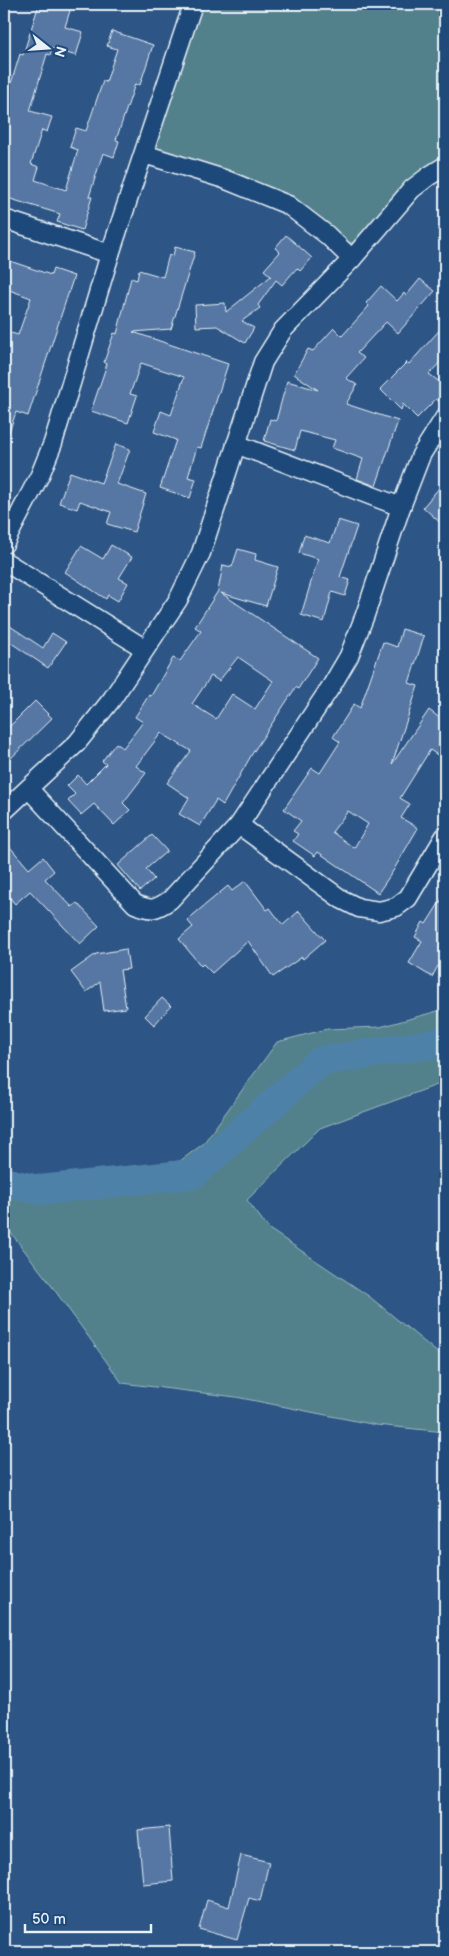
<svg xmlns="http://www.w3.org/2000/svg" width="449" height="1956" font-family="'Balsamiq Sans',sans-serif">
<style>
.green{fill:#52818b;stroke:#9db9c2}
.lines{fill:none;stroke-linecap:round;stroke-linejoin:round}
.river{stroke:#4d81a8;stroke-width:30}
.building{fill:#5777a3;stroke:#e8f1f8;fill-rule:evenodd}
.minor-casing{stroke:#e8f1f8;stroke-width:21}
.minor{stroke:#1f4a7a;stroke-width:18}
</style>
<rect width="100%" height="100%" fill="#2d5585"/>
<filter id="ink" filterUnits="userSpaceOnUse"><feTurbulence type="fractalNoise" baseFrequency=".02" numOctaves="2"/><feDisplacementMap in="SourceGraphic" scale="10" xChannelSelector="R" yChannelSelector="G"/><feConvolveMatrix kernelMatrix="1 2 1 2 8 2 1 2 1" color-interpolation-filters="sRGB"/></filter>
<g filter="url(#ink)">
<!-- green -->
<g class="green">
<path d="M201 4H445V157L421 170 361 242 347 243 154 150Z"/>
<path d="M445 1009V1082L320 1128 247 1200 269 1229 370 1297 445 1359V1432L376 1425 236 1397 122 1383 48 1281 4 1224V1169L40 1178 180 1161 203 1144 277 1042 327 1029 380 1027Z"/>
</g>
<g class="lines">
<!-- river -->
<path class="river" d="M4 1182 39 1190 193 1174 321 1061 445 1042"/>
</g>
<!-- building -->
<g class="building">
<path d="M39 4H72L65 27 83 32 76 56 52 48 50 55 47 54 30 111 52 117 47 132 42 130 31 164 39 167 35 180 66 190 78 150 70 147 76 128 86 131 103 81 106 82 117 49 107 46 112 31 153 45 140 85 135 84 116 140 119 141 114 157 103 153 89 197H92L82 230 57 222 60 214 4 197V106L20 54 23 55Z"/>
<path d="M286 235 312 258 300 271 297 268 282 285 276 280 258 305 260 308 242 321 254 328 245 343 217 326 196 327 195 305 225 303 226 312 271 276 264 270 280 252 275 248Z"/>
<path d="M175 247 195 252 171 329 133 332 228 364 201 448 197 447 188 477 196 479 190 498 160 488 176 440 154 432 161 411 171 415 184 377 141 363 130 394 137 396 128 423 91 411 107 364 104 362 114 333 117 334 131 278 137 280 139 270 163 277 169 255 173 256Z"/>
<path d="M4 259 51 275 53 269 74 276 28 416 16 412 6 441H4V331L18 335 31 298 4 288Z"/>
<path d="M420 279 435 291 398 333 386 322 357 353 364 358 346 378 357 385 346 404 398 421 376 486 357 479 363 459 332 448 335 440 300 431 295 450 264 441 270 419 276 421 287 381 318 390 294 374 308 349 313 351 334 328 342 336 369 306 366 303 381 286 397 301 404 293 406 296Z"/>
<path d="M445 324V357L429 374 445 386V406L436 399 417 418 403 404 401 410 380 389 407 362 409 364Z"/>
<path d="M116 444 130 449 117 484 146 494 134 532 107 524 111 512 80 501 77 509 59 503 70 472 101 483Z"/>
<path d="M445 481V527L423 507Z"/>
<path d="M338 520 357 526 340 577 350 580 345 596 332 592 324 622 301 615 318 559 299 553 304 535 330 543Z"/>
<path d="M111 545 132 557 119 578 128 583 118 601 108 595 106 599 65 572 81 546 103 559Z"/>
<path d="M238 549 256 554 255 560 278 567 266 606 221 593 318 658 298 689 296 687 252 754 223 805 216 800 200 826 179 814 189 798 167 783 191 751 161 733 136 766 146 773 123 803 130 810 114 825 94 804 81 815 68 801 75 794 67 786 78 775 86 784 106 764 102 761 116 743 123 748 143 722 135 717 149 695 151 696 173 658 180 661 201 631 195 627 218 591 223 565 232 567ZM238 657 273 681 255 709 232 694 216 719 192 704 211 676 219 681Z"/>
<path d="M4 622 43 648 52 633 66 642 48 668 4 638Z"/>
<path d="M402 629 424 636 409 683 418 686 392 764 429 710 445 722V760L430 750 400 798 410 804 401 818 418 828 393 871 378 893 318 852 315 856 293 841 298 834 293 831 301 821 284 809 312 768 320 773 340 742 333 737 354 704 360 708 383 642 397 647ZM348 811 368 824 354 848 332 832Z"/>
<path d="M35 701 52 718 4 765V732Z"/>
<path d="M152 835 167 851 146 869 154 879 140 891 118 865Z"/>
<path d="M4 840 29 869 43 857 54 871 45 879 72 907 77 903 99 926 80 944 30 891 15 904 4 891Z"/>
<path d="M245 881 267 910 270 908 283 925 299 911 325 940 303 959 302 957 273 977 248 941 212 973 203 964 201 966 179 939 193 927 187 920 228 886 232 891Z"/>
<path d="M445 894V971L438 966 432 977 409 963 422 941 415 937 423 922 426 924Z"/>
<path d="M126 949 129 969 120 970 126 1008 104 1011 100 982 86 992 71 972 96 954Z"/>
<path d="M162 998 171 1006 154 1025 145 1016Z"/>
<path d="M169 1827 173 1881 143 1884 138 1830Z"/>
<path d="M241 1855 269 1862 260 1901 249 1898 237 1940 199 1929 207 1900 229 1907Z"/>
</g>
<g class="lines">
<defs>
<g id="minor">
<path d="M144 154 224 179 288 205 327 235 352 259"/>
<path d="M4 219 110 254"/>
<path d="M236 444 401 507"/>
<path d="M4 544 40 475 53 443 110 254 193 4"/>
<path d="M4 561 145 649"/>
<path d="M29 789 135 904C152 911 155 910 170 900L239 825 332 685 349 656 365 615 401 507 421 455 445 417"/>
<path d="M4 811 77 743 112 699 178 600 201 553 263 362 283 330 352 259 412 189 429 176 445 166"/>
<path d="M239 825 341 899 359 908 379 911 396 907 408 898 445 836"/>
</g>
</defs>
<!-- minor casing -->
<use href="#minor" class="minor-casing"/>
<!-- minor -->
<use href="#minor" class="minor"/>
</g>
</g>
<!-- margin -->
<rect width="449" height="1956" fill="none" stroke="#1f4a7a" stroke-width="20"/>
<rect x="10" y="10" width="429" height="1936" fill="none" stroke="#e8f1f8" stroke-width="2" filter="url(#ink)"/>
<!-- north arrow -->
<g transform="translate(48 48) rotate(107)" stroke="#1f4a7a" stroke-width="4" paint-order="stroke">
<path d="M0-4L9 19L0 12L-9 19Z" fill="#e8f1f8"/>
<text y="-8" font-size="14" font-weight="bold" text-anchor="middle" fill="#e8f1f8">N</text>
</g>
<!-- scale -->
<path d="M25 1924v8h126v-8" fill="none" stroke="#e8f1f8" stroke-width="2.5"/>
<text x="32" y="1924" font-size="15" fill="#e8f1f8" stroke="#1f4a7a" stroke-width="4" paint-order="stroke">50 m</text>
</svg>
